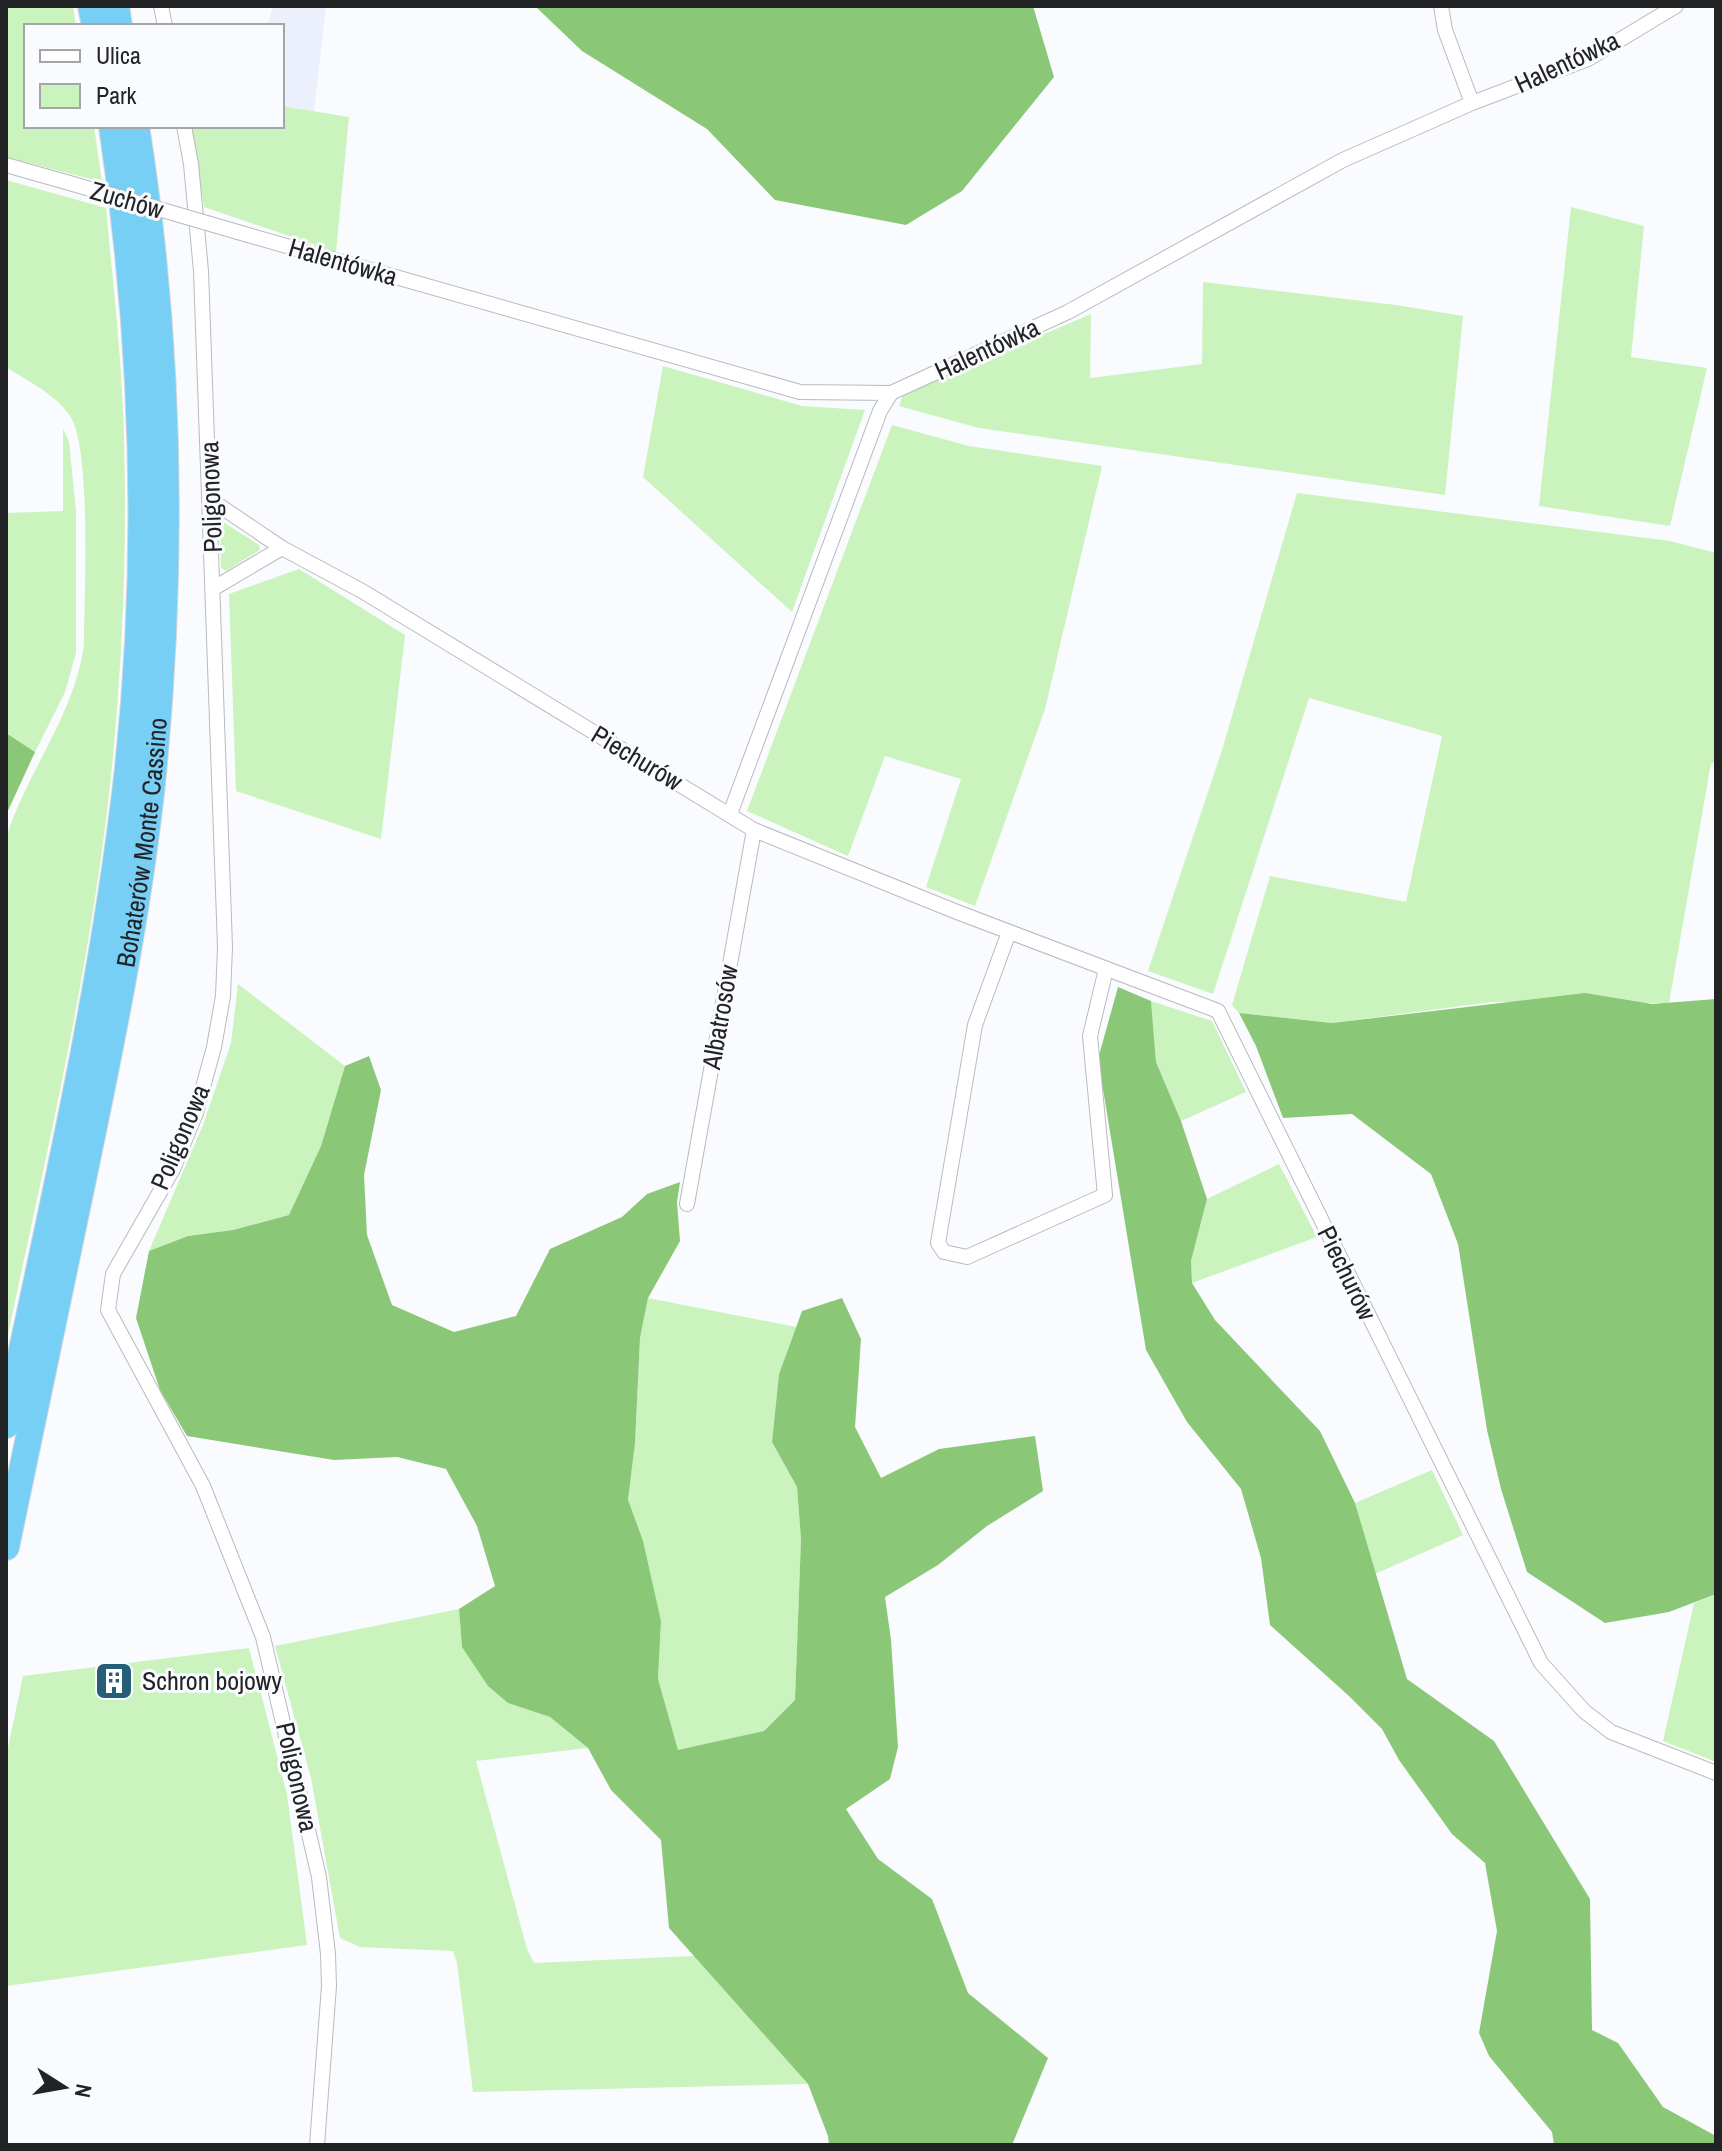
<svg xmlns="http://www.w3.org/2000/svg" width="1722" height="2151" font-family="'Archivo Narrow',sans-serif">
<style>
.built{fill:#eceffc}
.green{fill:#caf3bd}
.forest{fill:#8ac877}
.lines{fill:none;stroke-linecap:round;stroke-linejoin:round}
.minor-casing{stroke:#b8babf;stroke-width:16}
.motorway-casing{stroke:#d7d7d8;stroke-width:28}
.minor{stroke:#fff;stroke-width:14}
.motorway{stroke:#77cff6;stroke-width:26}
.minor-bridge-casing{stroke:#b8babf;stroke-width:16;stroke-linecap:butt}
.minor-bridge{stroke:#fff;stroke-width:14}
.labels{text-anchor:middle;stroke-width:6;stroke-linejoin:round;paint-order:stroke}
.street-label{font-size:26px;fill:#222325;stroke:#fafbfe}
.poi-label{font-size:26px;fill:#222325;stroke:#fafbfe;text-anchor:start}
</style>
<rect width="100%" height="100%" fill="#fafbfe"/>
<!-- built -->
<path class="built" d="M273 6H326L314 111 282 106V26H253L268 23Z"/>
<!-- green -->
<g class="green">
<path d="M6 6H73L76 26H26V126H94L102 182 6 157Z"/>
<path d="M282 106 349 117 336 252 204 207 191 126H282Z"/>
<path d="M6 180 106 208C113 284 122 360 124 437 127 543 123 650 113 756 94 955 47 1149 6 1344V838C27 771 75 715 84 644 84 598 92 449 70 416 57 395 26 380 6 367Z"/>
<path d="M1571 207 1644 226 1631 357 1707 368 1670 526 1539 506Z"/>
<path d="M1203 282 1396 305 1463 316 1445 495 979 428 899 406 903 395 1091 314 1090 378 1202 364Z"/>
<path d="M663 366 802 406 865 410 792 612 643 477Z"/>
<path d="M892 425 969 446 1102 466 1045 709 975 906 926 887 961 779 885 756 848 856 747 811Z"/>
<path d="M63 428 69 442 76 511V653L65 692 35 752 6 733V513L63 511Z"/>
<path d="M1297 493 1670 541 1716 553V763H1711L1669 1003 1492 1002 1332 1023 1239 1013 1232 1005 1270 876 1406 902 1442 736 1309 698 1213 994 1148 971 1222 750Z"/>
<path d="M220 520 259 545 260 550 226 571 221 568Z"/>
<path d="M299 569 405 635 381 839 236 791 229 594Z"/>
<path d="M238 984 345 1066 321 1146 289 1215 233 1230 188 1236 149 1251 203 1125 231 1043Z"/>
<path d="M1151 1001 1212 1021 1246 1092 1181 1121 1156 1062Z"/>
<path d="M1279 1164 1317 1237 1192 1283 1191 1261 1207 1199Z"/>
<path d="M648 1298 796 1327 779 1374 772 1442 797 1487 801 1539 795 1700 764 1731 678 1751 658 1679 661 1621 628 1500 635 1443 640 1338Z"/>
<path d="M1432 1470 1463 1535 1375 1574 1355 1503Z"/>
<path d="M1716 1594V1762L1663 1741 1694 1603Z"/>
<path d="M459 1609 462 1647 508 1703 550 1717 588 1748 476 1761 527 1949 534 1963 694 1956 808 2084 473 2092 457 1963 453 1951 360 1947 340 1938 311 1778 275 1646Z"/>
<path d="M249 1648 287 1794 307 1945 6 1986V1757L23 1676Z"/>
</g>
<!-- forest -->
<g class="forest">
<path d="M535 6H1033L1054 77 962 191 906 225 775 200 707 129 582 51Z"/>
<path d="M6 733 35 752 6 815Z"/>
<path d="M1118 987 1151 1001 1156 1062 1181 1121 1207 1199 1191 1261 1192 1283 1215 1320 1320 1431 1355 1503 1407 1679 1494 1741 1590 1899 1592 2030 1618 2043 1663 2107 1716 2136V2145H1554L1552 2132 1489 2056 1479 2033 1497 1931 1485 1863 1452 1834 1399 1760 1382 1729 1349 1696 1270 1625 1261 1558 1241 1489 1187 1422 1146 1350 1098 1059Z"/>
<path d="M1585 993 1652 1004 1716 999V1594L1669 1612 1605 1623 1527 1572 1501 1489 1487 1430 1458 1244 1431 1174 1352 1114 1283 1118 1256 1046 1239 1013 1332 1023Z"/>
<path d="M369 1056 381 1090 364 1175 367 1235 392 1305 454 1332 516 1316 550 1249 622 1217 647 1194 680 1182 677 1202 680 1241 648 1298 640 1338 635 1443 628 1500 643 1541 661 1621 658 1679 678 1750 764 1731 795 1700 801 1539 797 1487 772 1442 779 1374 802 1311 842 1298 861 1339 855 1427 881 1478 939 1449 1035 1436 1043 1491 987 1526 938 1565 885 1597 891 1640 898 1747 890 1779 846 1809 878 1859 932 1899 968 1993 1048 2058 1012 2145H829L828 2136 808 2084 669 1928 661 1840 611 1790 588 1748 550 1717 508 1703 488 1686 462 1647 459 1609 495 1586 477 1526 446 1469 397 1457 334 1460 187 1436 160 1390 136 1318 149 1251 188 1236 233 1230 289 1215 321 1146 345 1066Z"/>
</g>
<g class="lines">
<defs>
<g id="minor">
<path d="M161 6 165 26"/>
<path d="M1441 6 1445 30 1472 103"/>
<path d="M184 126 191 164 201 271 225 947 223 996 214 1047 196 1113 173 1169 113 1274 108 1310 203 1486 263 1637 319 1877 328 1954 329 1986 317 2145"/>
<path d="M6 165 73 184"/>
<path d="M248 235 800 392 891 393 1068 312 1343 160 1472 103 1588 59 1676 6"/>
<path d="M211 500 282 548 362 591 754 830 957 912 1218 1011 1541 1663 1584 1711 1611 1732 1716 1773"/>
<path d="M214 588 282 548"/>
<path d="M730 814 880 411 891 393"/>
<path d="M1009 932 975 1025 938 1243 944 1252 967 1257 1105 1195 1090 1036 1106 969"/>
<path d="M687 1204 754 830"/>
</g>
<g id="motorway">
<path d="M91 6 95 26"/>
<path d="M116 6 119 26"/>
<path d="M6 1425C51 1211 102 995 127 777 151 561 144 341 112 126"/>
<path id="s1" d="M6 1547C32 1424 57 1302 83 1179 111 1045 139 910 153 774 174 557 170 341 136 126"/>
</g>
</defs>
<!-- minor casing -->
<use href="#minor" class="minor-casing"/>
<!-- motorway casing -->
<use href="#motorway" class="motorway-casing"/>
<!-- minor -->
<use href="#minor" class="minor"/>
<!-- motorway -->
<use href="#motorway" class="motorway"/>
<defs>
<path id="minor-bridge" d="M73 184 248 235"/>
</defs>
<!-- minor-bridge casing -->
<use href="#minor-bridge" class="minor-bridge-casing"/>
<!-- minor-bridge -->
<use href="#minor-bridge" class="minor-bridge"/>
</g>
<!-- icons -->
<defs>
<symbol id="building-square" viewBox="-11 -11 22 22"><rect x="-9" y="-9" width="18" height="18" rx="4" fill="#245f77" stroke="#fafbfe"/><path d="M-4-6H4V6H1V3H-1V6H-4ZM-2.5-4.3h1.7v1.8h-1.7ZM.8-4.3h1.7v1.8H.8ZM-2.5-1h1.7V.8h-1.7ZM.8-1h1.7V.8H.8Z" fill="#fff"/></symbol>
</defs>
<g fill-rule="evenodd">
<use href="#building-square" x="92" y="1659" width="44" height="44"/>
</g>
<g class="labels">
<!-- street labels -->
<g class="street-label">
<text transform="translate(1567 62) rotate(-25)" y="9">Halentówka</text>
<text transform="translate(127 200) rotate(16)" y="9">Zuchów</text>
<text transform="translate(343 262) rotate(16)" y="9">Halentówka</text>
<text transform="translate(987 349) rotate(-25)" y="9">Halentówka</text>
<text transform="translate(211 497) rotate(-92)" y="9">Poligonowa</text>
<text transform="translate(637 758) rotate(31)" y="9">Piechurów</text>
<text dy="9" stroke="none"><textPath href="#s1" startOffset="718">Bohaterów Monte Cassino</textPath></text>
<text transform="translate(720 1017) rotate(-80)" y="9">Albatrosów</text>
<text transform="translate(180 1137) rotate(-67)" y="9">Poligonowa</text>
<text transform="translate(1347 1273) rotate(64)" y="9">Piechurów</text>
<text transform="translate(297 1777) rotate(77)" y="9">Poligonowa</text>
</g>
<!-- poi labels -->
<g class="poi-label">
<text x="142" y="1690">Schron bojowy</text>
</g>
</g>
<!-- border -->
<rect width="1722" height="2151" fill="none" stroke="#222325" stroke-width="16"/>
<!-- legend -->
<rect x="24" y="24" width="260" height="104" fill="#fafbfe" stroke="#a4a5a7" stroke-width="2"/>
<rect x="40" y="50" width="40" height="12" fill="#ffffff" stroke="#a4a5a7" stroke-width="2"/>
<text x="96" y="64" font-size="24" fill="#222325">Ulica</text>
<rect x="40" y="84" width="40" height="24" fill="#caf3bd" stroke="#a4a5a7" stroke-width="2"/>
<text x="96" y="104" font-size="24" fill="#222325">Park</text>
<!-- north arrow -->
<g transform="translate(64 2087) rotate(101)" stroke="#fafbfe" stroke-width="6" paint-order="stroke">
<path d="M0-6L14 30L0 20L-14 30Z" fill="#222325"/>
<text y="-12" font-size="22" font-weight="bold" text-anchor="middle" fill="#222325">N</text>
</g>
</svg>
